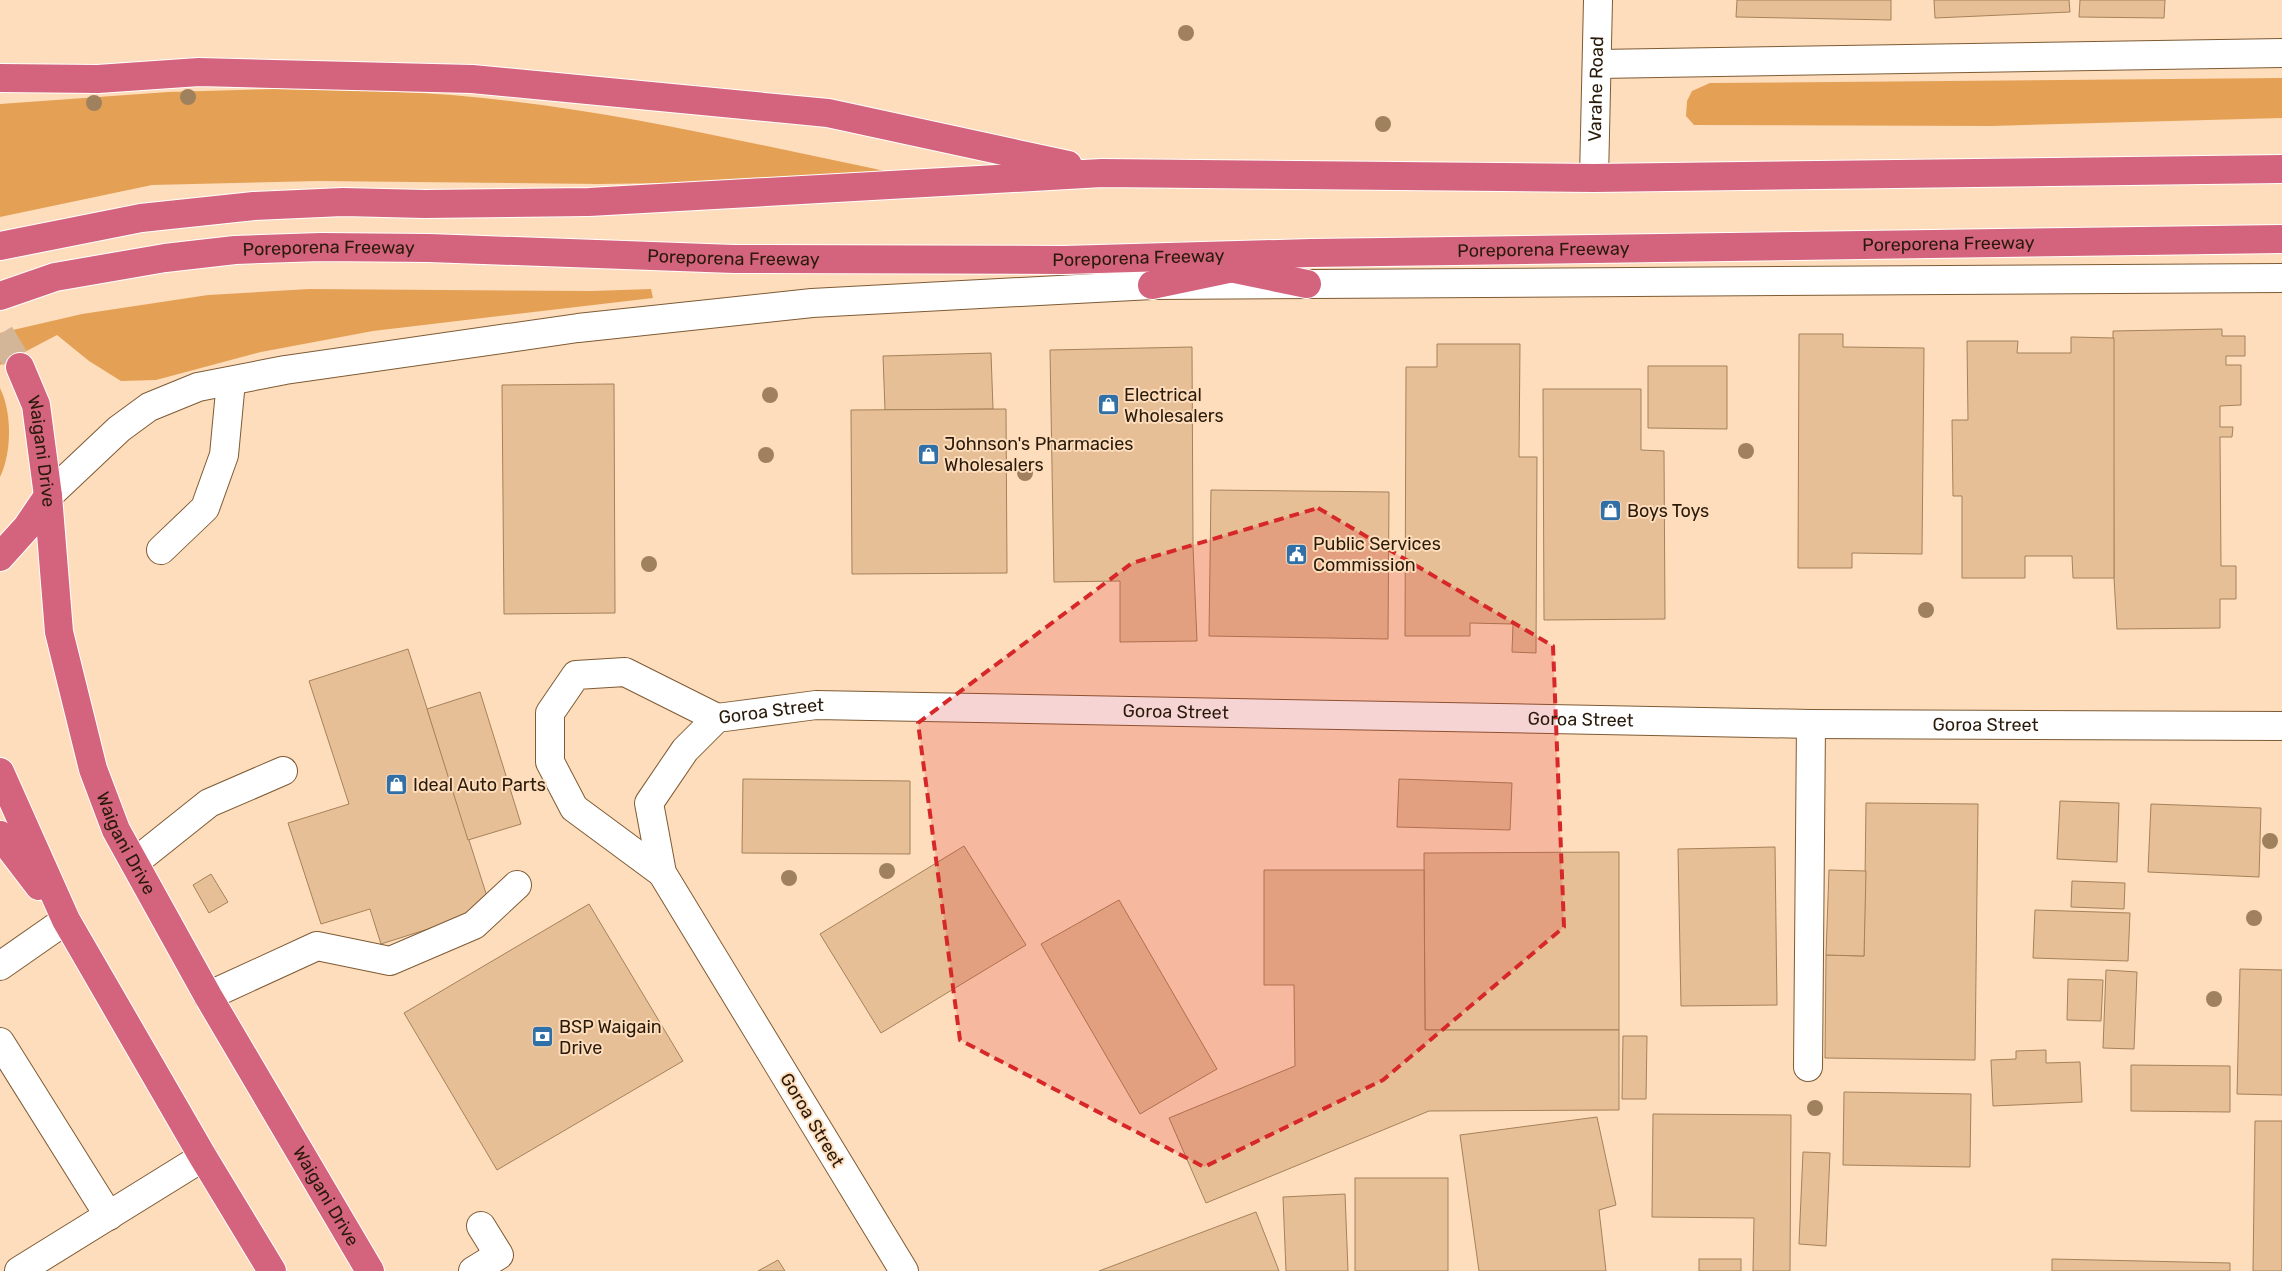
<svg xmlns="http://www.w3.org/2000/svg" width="2282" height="1271" font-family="Rubik,sans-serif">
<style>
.green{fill:#e4a156}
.building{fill:#e6bf96;stroke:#a6815a}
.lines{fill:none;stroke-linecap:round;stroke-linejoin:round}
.highway-tunnel{stroke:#d3b698;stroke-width:28;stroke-dasharray:28 14;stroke-linecap:butt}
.minor-casing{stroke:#7e5b34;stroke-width:30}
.highway-casing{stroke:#fff;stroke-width:30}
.minor{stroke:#fff;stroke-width:28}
.highway{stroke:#d4637d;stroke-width:28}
.tree{fill:#a0815d}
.marked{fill:#d62828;fill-opacity:0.2;stroke:#d62828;stroke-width:4;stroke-dasharray:10 6;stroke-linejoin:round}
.labels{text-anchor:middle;stroke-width:4;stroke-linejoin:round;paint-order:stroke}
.street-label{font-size:18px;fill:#291a0a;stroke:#feddbc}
.poi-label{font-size:18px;fill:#291a0a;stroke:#feddbc;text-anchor:start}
</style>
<rect width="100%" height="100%" fill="#feddbc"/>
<!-- green -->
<g class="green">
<path d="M2282 78V118L1991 126 1694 125 1686 116 1687 101 1692 91 1710 83Z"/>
<path d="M275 89C354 90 432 91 510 101 638 116 763 146 890 172L742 182 599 184 319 181 152 185 0 217V104L168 92Z"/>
<path d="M309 289 592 291 651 289 653 298 373 331 261 352 156 380 121 381 89 361 57 335 0 365V333L82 314 208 295Z"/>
<path d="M0 388C12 412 12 452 0 477Z"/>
</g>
<!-- building -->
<g class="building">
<path d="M1737 0H1891V20L1736 17Z"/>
<path d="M1934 0H2069L2070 12 1935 18Z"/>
<path d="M2080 0H2165L2164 18 2079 17Z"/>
<path d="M2222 329V336H2245V356H2226V365H2241V405L2220 406V427H2233L2232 437H2220L2221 566H2236V599H2220V628L2117 629 2114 578 2113 331Z"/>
<path d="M1799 334H1843V347L1924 348 1922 554 1852 553V568H1798Z"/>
<path d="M2071 337 2114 338V578H2073L2072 556H2025V578H1962V496H1953L1952 420H1968L1967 341H2018L2017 353H2071Z"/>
<path d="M1437 344H1520L1519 457H1537L1536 653 1512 652 1513 624 1470 623V636H1405L1406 367H1437Z"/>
<path d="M1192 347 1193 547 1197 641 1120 642V581L1054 582 1050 350Z"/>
<path d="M991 353 993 409 885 410 883 356Z"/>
<path d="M1648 366H1727V429L1648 428Z"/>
<path d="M614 384 615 613 504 614 502 385Z"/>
<path d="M1543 389H1641V450L1664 451 1665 619 1544 620Z"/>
<path d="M1006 409 1007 573 852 574 851 410Z"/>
<path d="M1211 490 1389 492 1388 639 1209 636Z"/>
<path d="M408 649 491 909 381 944 370 909 321 924 288 823 349 804 309 681Z"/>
<path d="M480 692 521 824 468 840 427 709Z"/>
<path d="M743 779 910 781V854L742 853Z"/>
<path d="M1399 779 1512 783 1510 830 1397 827Z"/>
<path d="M2060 801 2119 803 2117 862 2057 859Z"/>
<path d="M1866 803 1978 804 1975 1060 1825 1058 1826 955 1864 956Z"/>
<path d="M2151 804 2261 808 2259 877 2148 872Z"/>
<path d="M964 846 1026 945 881 1033 820 934Z"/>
<path d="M1775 847 1777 1005 1681 1006 1678 849Z"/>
<path d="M1619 852V1030H1425L1424 853Z"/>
<path d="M1264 870H1424L1425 1030H1619V1110L1429 1111 1206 1203 1169 1118 1295 1066 1294 985H1264Z"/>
<path d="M1829 870 1866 871 1864 956 1826 955Z"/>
<path d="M211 874 228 902 209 913 193 885Z"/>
<path d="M2072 881 2125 883 2124 909 2071 907Z"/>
<path d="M1119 900 1217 1069 1140 1114 1041 944Z"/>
<path d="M589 904 683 1061 497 1170 404 1013Z"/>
<path d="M2035 910 2130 913 2128 961 2033 958Z"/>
<path d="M2240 969 2282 970V1095L2237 1094Z"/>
<path d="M2106 970 2137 972 2134 1049 2103 1048Z"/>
<path d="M2068 979 2103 980 2101 1021 2067 1020Z"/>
<path d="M1623 1036H1647L1646 1099H1622Z"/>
<path d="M2046 1050V1063L2080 1062 2082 1102 1993 1106 1991 1060 2016 1059V1051Z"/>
<path d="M2131 1065 2230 1066V1112L2131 1111Z"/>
<path d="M1844 1092 1971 1094 1970 1167 1843 1165Z"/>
<path d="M1653 1114 1791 1115 1790 1271H1753L1754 1218 1652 1217Z"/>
<path d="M1597 1117 1616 1205 1599 1210 1606 1271H1479L1460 1135Z"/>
<path d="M2255 1121H2282V1271H2253Z"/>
<path d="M1803 1152 1830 1153 1826 1246 1799 1244Z"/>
<rect x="1355" y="1178" width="93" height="93"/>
<path d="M1345 1194 1348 1271H1286L1283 1197Z"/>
<path d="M1256 1212 1279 1271H1099Z"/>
<rect x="1699" y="1259" width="42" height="12"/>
<path d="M2052 1259 2230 1263V1271H2052Z"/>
<path d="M778 1260 785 1271H758Z"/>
</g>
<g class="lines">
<!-- highway-tunnel -->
<path class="highway-tunnel" d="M0 334 20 367"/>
<defs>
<g id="minor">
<path d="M1598 64 2282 53"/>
<path id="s1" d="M1594 178 1598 0"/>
<path d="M48 496 119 429 149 407 198 387 285 370 578 328 812 303 1152 285 2282 278"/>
<path d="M161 550 205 508 224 455 231 381"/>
<path d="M135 862 209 803 283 771"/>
<path d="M662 873 574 808 550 762V713L576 675 625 672 717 718"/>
<path d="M0 966 66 920"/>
<path d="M208 996 317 946 390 961 474 925 517 885"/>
<path d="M0 1042 109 1216"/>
<path d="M1808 1067 1811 724"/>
<path d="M19 1271 203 1157"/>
<path d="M473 1271 499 1255 481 1226"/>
<path id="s2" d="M904 1271 662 873 649 803 685 750 717 718 816 705 1811 724 2282 726"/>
</g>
<g id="highway">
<path d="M0 78 98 79 199 72 472 79 828 113 1068 165"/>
<path d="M0 246 141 218 254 206 343 202 425 204 589 202 1102 173 1594 178 2282 169"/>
<path d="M1225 267 1307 284"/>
<path d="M1152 285 1233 268"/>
<path id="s3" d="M0 296 55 277 165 258 235 250 321 247 429 248 734 259 1064 260 1311 253 2282 239"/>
<path id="s4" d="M20 367 36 405 48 496 59 632 93 769 116 830 208 996 370 1271"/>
<path d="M0 557 27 527 48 496"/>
<path d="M0 772 66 920 203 1157 272 1271"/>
<path d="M0 835 39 886"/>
</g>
</defs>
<!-- minor casing -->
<use href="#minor" class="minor-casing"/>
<!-- highway casing -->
<use href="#highway" class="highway-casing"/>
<!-- minor -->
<use href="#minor" class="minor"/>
<!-- highway -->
<use href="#highway" class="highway"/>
</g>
<!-- trees -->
<g class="tree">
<circle cx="1186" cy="33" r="8"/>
<circle cx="188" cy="97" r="8"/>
<circle cx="94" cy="103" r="8"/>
<circle cx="1383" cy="124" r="8"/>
<circle cx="770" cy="395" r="8"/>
<circle cx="1746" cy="451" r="8"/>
<circle cx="766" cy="455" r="8"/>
<circle cx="1025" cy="473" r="8"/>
<circle cx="649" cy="564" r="8"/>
<circle cx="1926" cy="610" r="8"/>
<circle cx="2270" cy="841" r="8"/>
<circle cx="887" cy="871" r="8"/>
<circle cx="789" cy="878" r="8"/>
<circle cx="2254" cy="918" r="8"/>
<circle cx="2214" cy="999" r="8"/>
<circle cx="1815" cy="1108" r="8"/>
</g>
<!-- marked area -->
<path class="marked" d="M1318 508 1553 646 1564 927 1383 1080 1204 1167 960 1040 918 723 1132 563Z"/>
<!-- icons -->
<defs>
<symbol id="shop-square" viewBox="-11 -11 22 22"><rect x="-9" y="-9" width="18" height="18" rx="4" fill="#3170a7" stroke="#feddbc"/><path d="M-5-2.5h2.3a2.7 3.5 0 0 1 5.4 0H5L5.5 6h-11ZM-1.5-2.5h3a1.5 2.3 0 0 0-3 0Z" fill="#fff"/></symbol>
<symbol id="civic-square" viewBox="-11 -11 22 22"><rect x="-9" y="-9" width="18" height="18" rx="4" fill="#3170a7" stroke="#feddbc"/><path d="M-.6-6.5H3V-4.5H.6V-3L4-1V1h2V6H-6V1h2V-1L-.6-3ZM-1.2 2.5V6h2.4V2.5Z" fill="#fff"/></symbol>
<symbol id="bank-square" viewBox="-11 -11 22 22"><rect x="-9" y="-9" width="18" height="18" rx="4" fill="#3170a7" stroke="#feddbc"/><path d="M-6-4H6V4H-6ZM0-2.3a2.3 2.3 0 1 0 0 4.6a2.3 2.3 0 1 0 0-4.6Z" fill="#fff"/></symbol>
</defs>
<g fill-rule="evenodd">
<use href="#shop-square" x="1096" y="392" width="25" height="25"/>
<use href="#shop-square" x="916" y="442" width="25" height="25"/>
<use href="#shop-square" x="1598" y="498" width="25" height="25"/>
<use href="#civic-square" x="1284" y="542" width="25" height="25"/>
<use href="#shop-square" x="384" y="772" width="25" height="25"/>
<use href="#bank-square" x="530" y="1024" width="25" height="25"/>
</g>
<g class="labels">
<!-- street labels -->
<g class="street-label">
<text dy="6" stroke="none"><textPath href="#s1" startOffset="89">Varahe Road</textPath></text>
<text dy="6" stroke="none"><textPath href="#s3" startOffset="1954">Poreporena Freeway</textPath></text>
<text dy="6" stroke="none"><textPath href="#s3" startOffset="334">Poreporena Freeway</textPath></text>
<text dy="6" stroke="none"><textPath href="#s3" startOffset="1549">Poreporena Freeway</textPath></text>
<text dy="6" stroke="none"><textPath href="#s3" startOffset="739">Poreporena Freeway</textPath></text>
<text dy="6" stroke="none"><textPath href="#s3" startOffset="1144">Poreporena Freeway</textPath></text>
<text dy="6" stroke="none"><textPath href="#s4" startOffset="88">Waigani Drive</textPath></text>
<text dy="6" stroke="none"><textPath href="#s2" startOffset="1106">Goroa Street</textPath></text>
<text dy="6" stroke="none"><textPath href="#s2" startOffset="701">Goroa Street</textPath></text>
<text dy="6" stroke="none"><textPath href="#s2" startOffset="1511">Goroa Street</textPath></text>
<text dy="6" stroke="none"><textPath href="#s2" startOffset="1916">Goroa Street</textPath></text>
<text dy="6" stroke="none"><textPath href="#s4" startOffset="492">Waigani Drive</textPath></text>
<text transform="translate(812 1120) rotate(59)" y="6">Goroa Street</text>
<text dy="6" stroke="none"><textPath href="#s4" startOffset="898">Waigani Drive</textPath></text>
</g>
<!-- poi labels -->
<g class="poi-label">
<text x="1124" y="401">Electrical<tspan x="1124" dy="21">Wholesalers</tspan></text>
<text x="944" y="450">Johnson's Pharmacies<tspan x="944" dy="21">Wholesalers</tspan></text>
<text x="1627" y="517">Boys Toys</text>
<text x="1313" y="550">Public Services<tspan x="1313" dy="21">Commission</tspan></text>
<text x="413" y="791">Ideal Auto Parts</text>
<text x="559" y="1033">BSP Waigain<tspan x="559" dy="21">Drive</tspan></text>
</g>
</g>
</svg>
